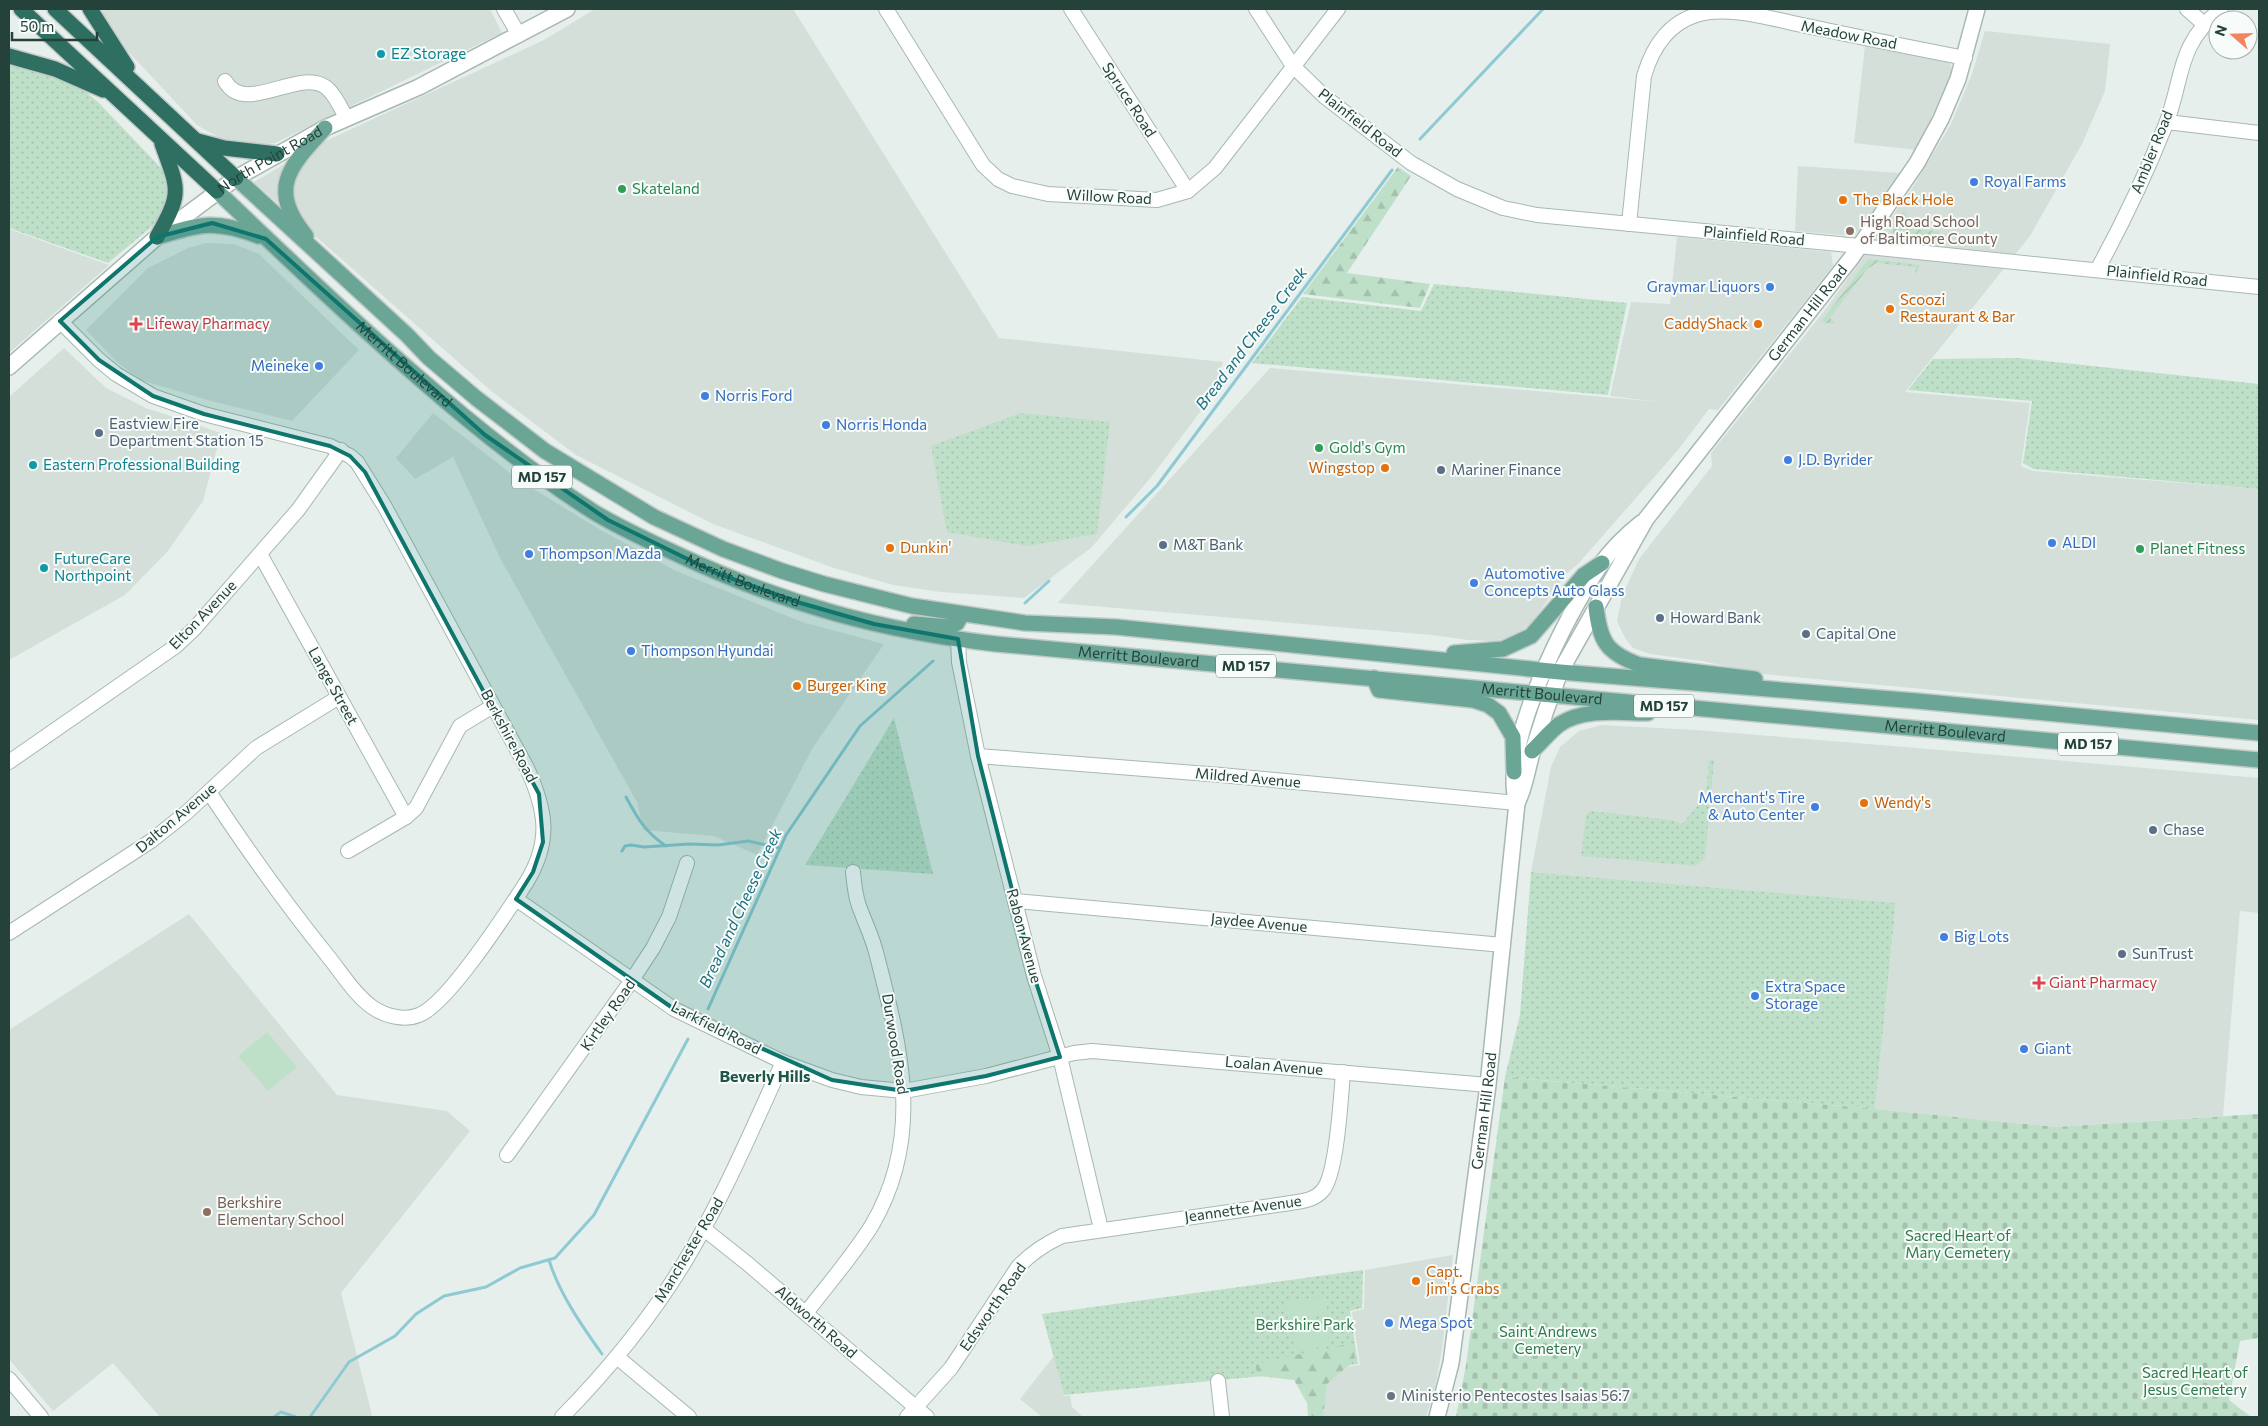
<svg xmlns="http://www.w3.org/2000/svg" width="2268" height="1426" font-family="Commissioner,sans-serif">
<style>
.built{fill:#d4dfda}
.grass{fill:url(#grass-dots)}
.forest{fill:url(#forest-firs)}
.cemetery{fill:url(#cemetery-stones)}
.garden{fill:url(#garden-furrows)}
.pitch{fill:#bfe0c8}
.lines{fill:none;stroke-linecap:round;stroke-linejoin:round}
.stream{stroke:#8ec9d4;stroke-width:3}
.minor-casing{stroke:#a8b8b2;stroke-width:16}
.tertiary-casing{stroke:#a8b8b2;stroke-width:18}
.primary-casing{stroke:#c2cac8;stroke-width:18}
.motorway-casing{stroke:#c2cac8;stroke-width:18}
.minor{stroke:#fff;stroke-width:14}
.tertiary{stroke:#fff;stroke-width:15}
.primary{stroke:#6aa596;stroke-width:15}
.motorway{stroke:#2f6f62;stroke-width:15}
.marked{fill:#0f766e;fill-opacity:0.2;stroke:#0f766e;stroke-width:4;stroke-linejoin:round}
.culture-dot{fill:#0f9aa8;stroke:#f7fbf9;stroke-width:2}
.shop-dot{fill:#3f7fe0;stroke:#f7fbf9;stroke-width:2}
.leisure-dot{fill:#2e9e5b;stroke:#f7fbf9;stroke-width:2}
.food-dot{fill:#e8710a;stroke:#f7fbf9;stroke-width:2}
.education-dot{fill:#8d6e63;stroke:#f7fbf9;stroke-width:2}
.health-dot{fill:#e0444e;stroke:#f7fbf9;stroke-width:2}
.service-dot{fill:#5c6f8a;stroke:#f7fbf9;stroke-width:2}
.worship-dot{fill:#6b7280;stroke:#f7fbf9;stroke-width:2}
.labels{text-anchor:middle;stroke-width:4;stroke-linejoin:round;paint-order:stroke}
.shield{fill:#f7fbf9;stroke:#637a73;stroke-width:1}
.shield-label{font-size:14px;font-weight:bold;fill:#24423a}
.street-label{font-size:15px;fill:#24423a;stroke:#f7fbf9}
.culture-label{font-size:15px;fill:#0d838f;stroke:#f7fbf9;text-anchor:start}
.shop-label{font-size:15px;fill:#366cbe;stroke:#f7fbf9;text-anchor:start}
.leisure-label{font-size:15px;fill:#27864d;stroke:#f7fbf9;text-anchor:start}
.food-label{font-size:15px;fill:#c56008;stroke:#f7fbf9;text-anchor:start}
.education-label{font-size:15px;fill:#785e54;stroke:#f7fbf9;text-anchor:start}
.health-label{font-size:15px;fill:#be3a42;stroke:#f7fbf9;text-anchor:start}
.service-label{font-size:15px;fill:#4e5e75;stroke:#f7fbf9;text-anchor:start}
.park-label{font-size:15px;fill:#2d7a4b;stroke:#f7fbf9}
.worship-label{font-size:15px;fill:#5b616d;stroke:#f7fbf9;text-anchor:start}
.water-label{font-size:16px;font-style:italic;fill:#1c6f80;stroke:#f7fbf9}
.neighbourhood-label{font-size:16px;font-weight:bold;fill:#1f5548;stroke:#f7fbf9}
</style>
<defs>
<pattern id="grass-dots" width="8" height="8" patternUnits="userSpaceOnUse" patternTransform="scale(1.25)"><rect width="8" height="8" fill="#bfe0c8"/><path d="M2 2h.1M6 6h.1" fill="none" stroke="#a4c1ad" stroke-width="1.8" stroke-linecap="round"/></pattern>
<pattern id="forest-firs" width="22" height="20" patternUnits="userSpaceOnUse" patternTransform="scale(1.25)"><rect width="22" height="20" fill="#bfe0c8"/><path d="M5 1l3.5 6h-7zM16 11l3.5 6h-7z" fill="#a4c1ad"/></pattern>
<pattern id="cemetery-stones" width="16" height="16" patternUnits="userSpaceOnUse" patternTransform="scale(1.25)"><rect width="16" height="16" fill="#bfe0c8"/><path d="M2 7V4a2 2 0 0 1 4 0v3zM10 15v-3a2 2 0 0 1 4 0v3z" fill="#a4c1ad"/></pattern>
<pattern id="garden-furrows" width="10" height="10" patternUnits="userSpaceOnUse" patternTransform="scale(1.25)"><rect width="10" height="10" fill="#bfe0c8"/><path d="M-1 1l2-2M0 10L10 0M9 11l2-2" fill="none" stroke="#a4c1ad"/></pattern>
</defs>
<rect width="100%" height="100%" fill="#e6efeb"/>
<!-- built -->
<g class="built">
<path d="M102 9H490L502 33 275 143 237 148 197 125 109 31Z"/>
<path d="M595 9H793L999 338 1223 362 1212 396 1152 476 1092 547 1024 598 941 592 893 585 834 568 713 524 576 455 491 391 254 182 319 144 544 40Z"/>
<path d="M1985 31 2110 44 2105 91 2082 144 2030 236 1905 392 2030 403 2021 466 2033 471 2259 489V720L1763 674 1702 661 1650 654 1633 648 1625 638 1617 621 1622 596 1639 559 1712 466 1711 453 1825 310 1911 190 1951 124 1972 74Z"/>
<path d="M1865 46 1950 63 1952 72 1917 150 1854 143Z"/>
<path d="M1798 166 1900 173 1862 228 1854 236 1841 235 1795 231Z"/>
<path d="M9 229 109 265 9 353Z"/>
<path d="M1677 237 1831 252 1833 266 1718 410 1709 409 1678 450 1578 564 1565 575 1532 623 1513 637 1494 641 1468 640 1432 635 1058 603 1270 368 1661 402 1610 396 1631 302 1670 304Z"/>
<path d="M206 243 234 244 259 254 359 350 292 421 207 400 141 380 118 363 86 330 148 268 188 248Z"/>
<path d="M64 348 106 388 146 408 221 433 203 501 167 552 125 595 9 660V397Z"/>
<path d="M433 413 522 482 599 529 676 571 802 622 884 644 812 749 757 855 714 836 643 830 637 802 501 560 453 457 415 479 396 458Z"/>
<path d="M1602 725 1696 730 1906 747 2259 778V913L2240 911 2223 1116 2056 1127 1875 1109 1896 904 1531 872 1551 767 1560 747 1579 731Z"/>
<path d="M189 914 337 1095 447 1111 470 1131 341 1293 372 1415 368 1417H160L113 1363 53 1411 9 1359V1030Z"/>
<path d="M1453 1255 1442 1349 1435 1388 1426 1417H1314L1320 1370 1360 1365 1352 1312 1364 1309 1365 1270Z"/>
<path d="M1054 1356 1064 1396H1070L1072 1407 1083 1417H1042L1020 1399Z"/>
</g>
<!-- grass -->
<g class="grass">
<path d="M9 60 64 74 98 102 161 168 171 183V202L161 219 108 263 9 228Z"/>
<path d="M1434 284 1627 303 1608 395 1252 363 1302 297 1421 311Z"/>
<path d="M2018 358 2259 384V489L2033 469 2023 463 2032 401 1908 390 1933 359Z"/>
<path d="M1021 413 1110 422 1097 534 1027 546 947 532 931 446Z"/>
<path d="M894 718 933 874 805 865Z"/>
<path d="M1709 760H1714L1705 858 1696 866 1581 856 1586 815 1590 811 1671 820 1682 824 1706 796Z"/>
<path d="M1531 872 1896 903 1875 1109 1505 1077 1520 1015Z"/>
<path d="M1363 1270 1362 1308 1350 1311 1358 1364 1263 1376 1064 1395 1042 1314Z"/>
</g>
<!-- forest -->
<g class="forest">
<path d="M1398 167 1411 176 1347 273 1430 284 1420 308 1303 294Z"/>
<path d="M1353 1343 1355 1360 1327 1384 1323 1417H1308L1307 1403 1294 1380 1259 1376 1254 1364Z"/>
</g>
<!-- cemetery -->
<path class="cemetery" d="M1505 1077 1875 1109 2056 1127 2259 1114V1338L2240 1341 2229 1400 2251 1417H1456L1466 1365Z"/>
<!-- garden -->
<g class="garden">
<path d="M1903 211 1906 213 1912 229 1938 231 1941 235 1940 243 1897 237 1893 235 1892 226Z"/>
<path d="M1868 259 1920 265 1915 274 1916 267 1877 263 1867 269 1830 318 1836 324 1821 322Z"/>
</g>
<!-- pitch -->
<g class="pitch">
<path d="M267 1032 297 1067 268 1091 238 1056Z"/>
<path d="M1325 1296 1328 1314 1288 1320 1286 1302Z"/>
<path d="M1327 1323 1329 1346 1294 1351 1292 1328Z"/>
</g>
<g class="lines">
<!-- stream -->
<g class="stream">
<path d="M1420 139 1543 9"/>
<path d="M1126 517 1157 486 1392 170"/>
<path d="M1025 603 1049 581"/>
<path d="M626 797C638 819 645 832 666 846"/>
<path d="M622 851 625 846 631 845 644 847 689 844 718 845 748 841 780 848"/>
<path d="M708 1009 786 835 860 726 933 661"/>
<path d="M549 1260C559 1293 582 1326 602 1354"/>
<path d="M274 1417 281 1412 296 1417"/>
<path d="M310 1417 349 1362 395 1336 416 1314 444 1296 486 1287 520 1268 555 1258 594 1215 688 1039"/>
</g>
<defs>
<g id="minor">
<path d="M504 9 519 35"/>
<path d="M886 9 983 165 998 179 1012 186 1048 194 1157 200 1188 191 1215 168 1338 9"/>
<path d="M1071 9 1188 191"/>
<path d="M1256 9 1293 66 1325 97 1411 163 1457 189 1503 208 1537 215 1589 220 1839 244 2259 287"/>
<path d="M2187 9 2204 24"/>
<path d="M225 81C245 117 300 66 327 88 336 96 341 108 346 118"/>
<path d="M2167 122 2259 133"/>
<path d="M1629 224 1644 76C1652 49 1667 24 1696 15 1729 4 1778 21 1812 27 1863 38 1914 48 1965 58"/>
<path d="M2097 270C2123 223 2146 174 2166 124 2184 77 2176 46 2221 9"/>
<path d="M60 321 99 360 116 374 153 396 204 414 330 446 350 456 357 462 385 507 527 768C546 810 552 841 526 883 507 912 448 1004 419 1015 404 1021 385 1016 372 1007 354 994 341 972 327 955 285 903 246 848 209 792"/>
<path d="M260 554 406 817"/>
<path d="M958 639 959 662 978 756 1034 976 1060 1057 1101 1229"/>
<path d="M978 756 1221 775 1517 803"/>
<path d="M9 762 176 646 194 629 298 510 341 450"/>
<path d="M348 851 406 817 416 808 460 726 493 706"/>
<path d="M516 899 674 1009 783 1062 832 1080 861 1087 904 1091 986 1076 1074 1053 1092 1051 1488 1085"/>
<path d="M1015 901 1503 945"/>
<path d="M9 933 151 841 186 813 256 748 339 697"/>
<path d="M507 1155 632 980 653 948 669 917 687 863"/>
<path d="M704 1229 748 1264 927 1417"/>
<path d="M806 1313C828 1284 853 1256 872 1225 924 1136 901 1049 877 956 873 938 865 923 859 906 855 895 854 883 853 872"/>
<path d="M617 1357 689 1417"/>
<path d="M9 1379 41 1417"/>
<path d="M1218 1381 1222 1417"/>
<path d="M562 1417C608 1370 650 1319 684 1263 723 1199 752 1129 783 1062"/>
<path d="M907 1417 951 1368 1018 1267C1031 1253 1045 1244 1062 1236L1291 1203C1303 1201 1315 1200 1323 1190 1337 1174 1341 1096 1343 1072"/>
</g>
<g id="tertiary">
<path id="s1" d="M9 367 157 237 236 178 325 128 419 87 567 9"/>
<path d="M1517 803C1499 746 1568 612 1601 564 1612 549 1626 535 1641 523"/>
<path id="s2" d="M1437 1417 1451 1363 1488 1085 1517 803C1526 786 1527 768 1533 750 1541 724 1550 698 1560 672L1646 519 1852 257 1917 163 1941 119 1958 79 1977 9"/>
</g>
<g id="primary">
<path d="M236 178 407 335 429 358 476 398 545 451 654 517 723 549 782 571 824 584 912 606 1025 623 1116 627 1560 672 1917 701 2259 733"/>
<path id="s3" d="M217 191C283 254 349 317 418 377 474 426 531 472 594 512 620 528 649 541 677 554 781 603 882 631 996 644L2259 760"/>
<path d="M306 236C267 188 290 166 325 128"/>
<path d="M157 237C200 224 215 219 259 236"/>
<path d="M1596 607C1600 641 1606 653 1640 665L1755 679"/>
<path d="M914 624 950 627 957 623 962 614"/>
<path d="M1454 653 1503 649 1531 636 1584 575 1602 563"/>
<path d="M1374 678 1379 690 1473 700 1488 705 1499 713 1513 737 1514 772"/>
<path d="M1532 751C1541 743 1550 731 1560 724 1584 708 1620 713 1648 713"/>
</g>
<g id="motorway">
<path d="M21 9 217 191"/>
<path d="M55 9 236 178"/>
<path d="M90 9 127 67"/>
<path d="M9 56 55 69 103 90"/>
<path d="M198 141 224 148 277 154"/>
<path d="M157 237C182 192 179 191 162 144"/>
</g>
</defs>
<!-- minor casing -->
<use href="#minor" class="minor-casing"/>
<!-- tertiary casing -->
<use href="#tertiary" class="tertiary-casing"/>
<!-- primary casing -->
<use href="#primary" class="primary-casing"/>
<!-- motorway casing -->
<use href="#motorway" class="motorway-casing"/>
<!-- minor -->
<use href="#minor" class="minor"/>
<!-- tertiary -->
<use href="#tertiary" class="tertiary"/>
<!-- primary -->
<use href="#primary" class="primary"/>
<!-- motorway -->
<use href="#motorway" class="motorway"/>
</g>
<!-- marked area -->
<path class="marked" d="M212 223 266 239 485 435 608 520 716 573 797 602 874 624 958 639 978 756 1034 976 1060 1057 986 1076 904 1091 832 1080 674 1009 516 899 533 872 543 842 539 794 365 472 350 456 330 446 204 414 153 396 99 360 60 321 157 237Z"/>
<!-- markers -->
<g class="culture-dot">
<circle cx="381" cy="54" r="5"/>
<circle cx="33" cy="465" r="5"/>
<circle cx="44" cy="568" r="5"/>
</g>
<g class="shop-dot">
<circle cx="1974" cy="182" r="5"/>
<circle cx="1770" cy="287" r="5"/>
<circle cx="319" cy="366" r="5"/>
<circle cx="705" cy="396" r="5"/>
<circle cx="826" cy="425" r="5"/>
<circle cx="1788" cy="460" r="5"/>
<circle cx="2052" cy="543" r="5"/>
<circle cx="529" cy="554" r="5"/>
<circle cx="1474" cy="583" r="5"/>
<circle cx="631" cy="651" r="5"/>
<circle cx="1815" cy="807" r="5"/>
<circle cx="1944" cy="937" r="5"/>
<circle cx="1755" cy="996" r="5"/>
<circle cx="2024" cy="1049" r="5"/>
<circle cx="1389" cy="1323" r="5"/>
</g>
<g class="leisure-dot">
<circle cx="622" cy="189" r="5"/>
<circle cx="1319" cy="448" r="5"/>
<circle cx="2140" cy="549" r="5"/>
</g>
<g class="food-dot">
<circle cx="1843" cy="200" r="5"/>
<circle cx="1890" cy="309" r="5"/>
<circle cx="1758" cy="324" r="5"/>
<circle cx="1385" cy="468" r="5"/>
<circle cx="890" cy="548" r="5"/>
<circle cx="797" cy="686" r="5"/>
<circle cx="1864" cy="803" r="5"/>
<circle cx="1416" cy="1281" r="5"/>
</g>
<g class="education-dot">
<circle cx="1850" cy="231" r="5"/>
<circle cx="207" cy="1212" r="5"/>
</g>
<g class="health-dot">
<path d="M133.5 316.5h5v5h5v5h-5v5h-5v-5h-5v-5h5z"/>
<path d="M2036.5 975.5h5v5h5v5h-5v5h-5v-5h-5v-5h5z"/>
</g>
<g class="service-dot">
<circle cx="99" cy="433" r="5"/>
<circle cx="1441" cy="470" r="5"/>
<circle cx="1163" cy="545" r="5"/>
<circle cx="1660" cy="618" r="5"/>
<circle cx="1806" cy="634" r="5"/>
<circle cx="2153" cy="830" r="5"/>
<circle cx="2122" cy="954" r="5"/>
</g>
<circle class="worship-dot" cx="1391" cy="1396" r="5"/>
<g class="labels">
<!-- shield labels -->
<g class="shield">
<rect x="512" y="465.5" width="60" height="23" rx="4"/>
<rect x="1216" y="654.5" width="60" height="23" rx="4"/>
<rect x="1634" y="694.5" width="60" height="23" rx="4"/>
<rect x="2058" y="732.5" width="60" height="23" rx="4"/>
</g>
<g class="shield-label">
<text x="542" y="482">MD 157</text>
<text x="1246" y="671">MD 157</text>
<text x="1664" y="711">MD 157</text>
<text x="2088" y="749">MD 157</text>
</g>
<!-- street labels -->
<g class="street-label">
<text transform="translate(1849 35) rotate(11)" y="5">Meadow Road</text>
<text transform="translate(1129 100) rotate(57)" y="5">Spruce Road</text>
<text transform="translate(1360 123) rotate(38)" y="5">Plainfield Road</text>
<text transform="translate(2152 152) rotate(-68)" y="5">Ambler Road</text>
<text dy="5" stroke="none"><textPath href="#s1" startOffset="334">North Point Road</textPath></text>
<text transform="translate(1109 197) rotate(3)" y="5">Willow Road</text>
<text transform="translate(1754 236) rotate(5)" y="5">Plainfield Road</text>
<text transform="translate(2157 276) rotate(6)" y="5">Plainfield Road</text>
<text dy="5" stroke="none"><textPath href="#s2" startOffset="1195">German Hill Road</textPath></text>
<text dy="5" stroke="none"><textPath href="#s3" startOffset="255">Merritt Boulevard</textPath></text>
<text dy="5" stroke="none"><textPath href="#s3" startOffset="660">Merritt Boulevard</textPath></text>
<text transform="translate(203 615) rotate(-46)" y="5">Elton Avenue</text>
<text dy="5" stroke="none"><textPath href="#s3" startOffset="1065">Merritt Boulevard</textPath></text>
<text transform="translate(333 686) rotate(61)" y="5">Lange Street</text>
<text dy="5" stroke="none"><textPath href="#s3" startOffset="1470">Merritt Boulevard</textPath></text>
<text dy="5" stroke="none"><textPath href="#s3" startOffset="1875">Merritt Boulevard</textPath></text>
<text transform="translate(509 736) rotate(62)" y="5">Berkshire Road</text>
<text transform="translate(1248 778) rotate(5)" y="5">Mildred Avenue</text>
<text transform="translate(176 818) rotate(-40)" y="5">Dalton Avenue</text>
<text transform="translate(1259 923) rotate(5)" y="5">Jaydee Avenue</text>
<text transform="translate(1024 936) rotate(75)" y="5">Rabon Avenue</text>
<text transform="translate(608 1015) rotate(-55)" y="5">Kirtley Road</text>
<text transform="translate(716 1028) rotate(27)" y="5">Larkfield Road</text>
<text transform="translate(895 1044) rotate(81)" y="5">Durwood Road</text>
<text transform="translate(1274 1066) rotate(5)" y="5">Loalan Avenue</text>
<text dy="5" stroke="none"><textPath href="#s2" startOffset="310">German Hill Road</textPath></text>
<text transform="translate(1243 1209) rotate(-8)" y="5">Jeannette Avenue</text>
<text transform="translate(689 1250) rotate(-59)" y="5">Manchester Road</text>
<text transform="translate(993 1307) rotate(-55)" y="5">Edsworth Road</text>
<text transform="translate(816 1322) rotate(41)" y="5">Aldworth Road</text>
</g>
<!-- culture labels -->
<g class="culture-label">
<text x="391" y="59">EZ Storage</text>
<text x="43" y="470">Eastern Professional Building</text>
<text x="54" y="564">FutureCare<tspan x="54" dy="17">Northpoint</tspan></text>
</g>
<!-- shop labels -->
<g class="shop-label">
<text x="1984" y="187">Royal Farms</text>
<text x="1760" y="292" text-anchor="end">Graymar Liquors</text>
<text x="309" y="371" text-anchor="end">Meineke</text>
<text x="715" y="401">Norris Ford</text>
<text x="836" y="430">Norris Honda</text>
<text x="1798" y="465">J.D. Byrider</text>
<text x="2062" y="548">ALDI</text>
<text x="539" y="559">Thompson Mazda</text>
<text x="1484" y="579">Automotive<tspan x="1484" dy="17">Concepts Auto Glass</tspan></text>
<text x="641" y="656">Thompson Hyundai</text>
<text x="1805" y="803" text-anchor="end">Merchant's Tire<tspan x="1805" dy="17">&amp; Auto Center</tspan></text>
<text x="1954" y="942">Big Lots</text>
<text x="1765" y="992">Extra Space<tspan x="1765" dy="17">Storage</tspan></text>
<text x="2034" y="1054">Giant</text>
<text x="1399" y="1328">Mega Spot</text>
</g>
<!-- leisure labels -->
<g class="leisure-label">
<text x="632" y="194">Skateland</text>
<text x="1329" y="453">Gold's Gym</text>
<text x="2150" y="554">Planet Fitness</text>
</g>
<!-- food labels -->
<g class="food-label">
<text x="1853" y="205">The Black Hole</text>
<text x="1900" y="305">Scoozi<tspan x="1900" dy="17">Restaurant &amp; Bar</tspan></text>
<text x="1748" y="329" text-anchor="end">CaddyShack</text>
<text x="1375" y="473" text-anchor="end">Wingstop</text>
<text x="900" y="553">Dunkin'</text>
<text x="807" y="691">Burger King</text>
<text x="1874" y="808">Wendy's</text>
<text x="1426" y="1277">Capt.<tspan x="1426" dy="17">Jim's Crabs</tspan></text>
</g>
<!-- education labels -->
<g class="education-label">
<text x="1860" y="227">High Road School<tspan x="1860" dy="17">of Baltimore County</tspan></text>
<text x="217" y="1208">Berkshire<tspan x="217" dy="17">Elementary School</tspan></text>
</g>
<!-- health labels -->
<g class="health-label">
<text x="146" y="329">Lifeway Pharmacy</text>
<text x="2049" y="988">Giant Pharmacy</text>
</g>
<!-- service labels -->
<g class="service-label">
<text x="109" y="429">Eastview Fire<tspan x="109" dy="17">Department Station 15</tspan></text>
<text x="1451" y="475">Mariner Finance</text>
<text x="1173" y="550">M&amp;T Bank</text>
<text x="1670" y="623">Howard Bank</text>
<text x="1816" y="639">Capital One</text>
<text x="2163" y="835">Chase</text>
<text x="2132" y="959">SunTrust</text>
</g>
<!-- park labels -->
<g class="park-label">
<text x="1958" y="1241">Sacred Heart of<tspan x="1958" dy="17">Mary Cemetery</tspan></text>
<text x="1305" y="1330">Berkshire Park</text>
<text x="1548" y="1337">Saint Andrews<tspan x="1548" dy="17">Cemetery</tspan></text>
<text x="2195" y="1378">Sacred Heart of<tspan x="2195" dy="17">Jesus Cemetery</tspan></text>
</g>
<!-- worship labels -->
<g class="worship-label">
<text x="1401" y="1401">Ministerio Pentecostes Isaias 56:7</text>
</g>
<!-- water labels -->
<g class="water-label">
<text transform="translate(1251 338) rotate(-53)" y="6">Bread and Cheese Creek</text>
<text transform="translate(740 908) rotate(-65)" y="6">Bread and Cheese Creek</text>
</g>
<!-- neighbourhood labels -->
<g class="neighbourhood-label">
<text x="765" y="1082">Beverly Hills</text>
</g>
</g>
<!-- border -->
<rect width="2268" height="1426" fill="none" stroke="#24423a" stroke-width="20"/>
<!-- north arrow -->
<g transform="translate(2233 35) rotate(290)"><circle r="24" fill="#f7fbf9" stroke="#a3b1ad"/>
<path d="M0-4L9 19L0 12L-9 19Z" fill="#f4845f"/>
<text y="-8" font-size="14" font-weight="bold" text-anchor="middle" fill="#24423a">N</text>
</g>
<!-- scale -->
<path d="M12 32v8h85v-8" fill="none" stroke="#24423a" stroke-width="2.5"/>
<text x="20" y="32" font-size="15" fill="#24423a" stroke="#f7fbf9" stroke-width="4" paint-order="stroke">50 m</text>
</svg>
